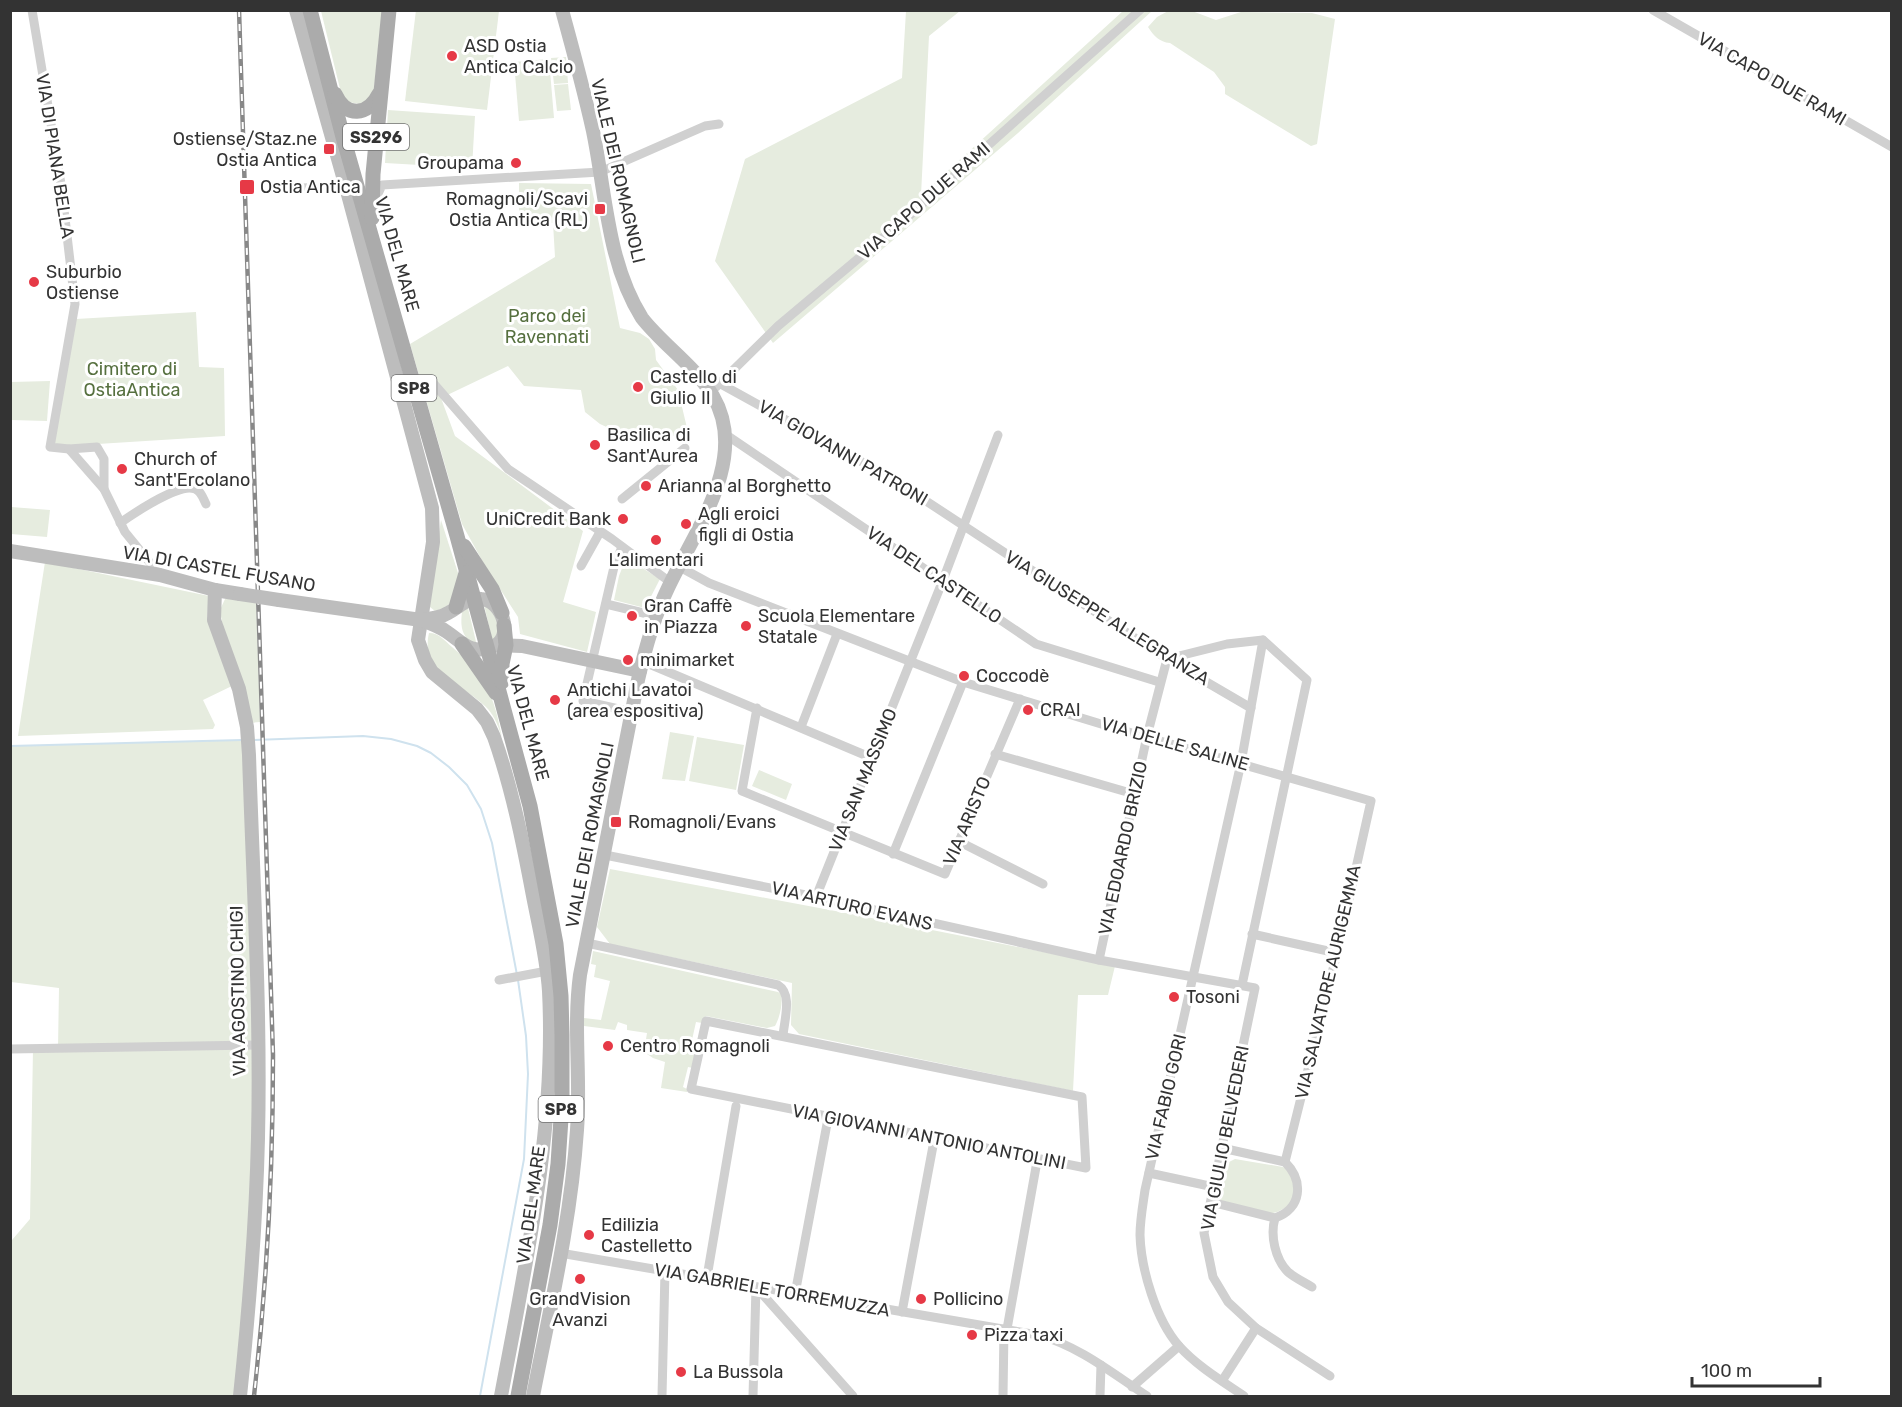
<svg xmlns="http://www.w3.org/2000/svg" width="1902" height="1407" font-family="Rubik,sans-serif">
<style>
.green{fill:#e6ecdf}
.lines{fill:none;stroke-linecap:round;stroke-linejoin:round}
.stream{stroke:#cfe2ee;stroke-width:2}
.street{stroke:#d0d0d0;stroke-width:9}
.secondary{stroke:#bdbdbd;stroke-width:14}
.primary{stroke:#ababab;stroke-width:15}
.rail-casing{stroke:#888;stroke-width:4.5}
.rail{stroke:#fff;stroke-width:2;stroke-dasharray:7;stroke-linecap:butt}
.secondary-bridge{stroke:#bdbdbd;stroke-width:14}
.poi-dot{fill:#e63946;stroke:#fff;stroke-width:2}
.labels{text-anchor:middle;stroke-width:6;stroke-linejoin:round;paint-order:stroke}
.shield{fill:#fff;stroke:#707070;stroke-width:1.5}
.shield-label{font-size:16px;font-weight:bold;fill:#333}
.poi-label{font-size:18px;fill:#333;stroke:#fff;text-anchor:start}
.street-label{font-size:18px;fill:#333;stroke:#fff}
.park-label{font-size:18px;fill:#56703f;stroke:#fff}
</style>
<rect width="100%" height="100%" fill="#fff"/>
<!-- green -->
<g class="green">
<path d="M416 10 499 11 487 110 405 101Z"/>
<path d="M1170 10 1192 11 1216 20 1241 12 1312 13 1335 19 1317 144 1311 146 1225 94V87L1214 72 1170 43C1159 42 1154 36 1148 27L1157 17Z"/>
<path d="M321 11H382L373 100 359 104 343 101Z"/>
<path d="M906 11H960L929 36 921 195 1123 11H1152L1018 133 773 343 715 261 745 159 902 78Z"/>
<path d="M566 57 568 83 554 84 551 58Z"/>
<path d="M549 59 554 118 519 121 514 62Z"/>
<path d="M568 84 571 110 557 111 554 85Z"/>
<path d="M388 110 475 116 472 168 385 163Z"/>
<path d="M519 183 591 184 620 328 640 333 649 339 655 349 656 360 678 390 687 428 679 437 636 429 613 430 600 424 585 412 581 390 524 386 508 366 441 398 455 436 583 531 563 602 596 612 587 652 520 634 518 617 484 564 462 524 410 344 555 257 553 223 519 224Z"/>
<path d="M196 312 199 367 224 368 225 436 50 447 76 319Z"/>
<path d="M50 381 47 421 11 420V382Z"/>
<path d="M11 507 50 510 47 537 11 534Z"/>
<path d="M441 520 459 576 452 602 444 608 435 611 430 607 429 603Z"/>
<path d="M626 558 660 579 645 608 614 600 619 576Z"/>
<path d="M45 562 209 596 207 619 215 641 234 685 203 700 215 725 213 729 18 736Z"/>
<path d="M231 595 256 597 260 722 250 723 223 628 220 610 225 599Z"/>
<path d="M484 605 497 614 499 634 493 643Z"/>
<path d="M468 608 477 646C462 638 460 628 462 612Z"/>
<path d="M429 633C439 633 445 641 452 647 486 676 494 695 502 738 499 728 495 717 488 709 467 686 419 673 429 633Z"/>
<path d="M670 732 694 736 685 781 662 779Z"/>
<path d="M697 737 744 745 736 790 689 781Z"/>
<path d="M252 740 258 1045 240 1396H11V1252L12 1240 30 1219 33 1049 58 1048 59 988 11 982 10 746Z"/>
<path d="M759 770 792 784 786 800 752 786Z"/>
<path d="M610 869 846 913 1115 966 1108 995H1078L1073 1091 799 1034 791 1025 792 983 610 944 597 927Z"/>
<path d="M593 951 778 992 781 994C783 1003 780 1017 775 1026L767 1028 706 1016 702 1023 696 1022 692 1040 698 1042 693 1068 688 1067 683 1087 687 1089V1092L661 1088 665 1062 653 1058 644 1052 647 1033 627 1030V1025L618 1022 615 1030 584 1026V1018L601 1020 610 981 594 977 596 965 591 964Z"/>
<path d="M1235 1159 1283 1167 1289 1171 1296 1188 1289 1206 1277 1212 1269 1214 1218 1201 1225 1167 1227 1163Z"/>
</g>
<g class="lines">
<!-- stream -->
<g class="stream">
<path d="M253 740 363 736 391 739 417 746 431 753 449 767 467 785 481 809 492 843 517 975"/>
<path d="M10 746 242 740"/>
<path d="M480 1396 524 1159 528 1074 526 1036 518 980"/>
</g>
<!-- street -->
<g class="street">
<path d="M32 10 61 184 75 304 50 447 69 449 97 447 104 459V489"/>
<path d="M1653 10 1892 147"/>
<path d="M299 188 346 187"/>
<path d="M378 194 382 185 600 172 705 126 719 124"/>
<path d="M719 383 891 478 1167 659 1251 708"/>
<path d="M434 384 508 469 612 539 670 582"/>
<path d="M716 387 778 326 910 215 1140 10"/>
<path d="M725 434 1036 644 1159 682"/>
<path d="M69 449 104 489 125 532 160 575"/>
<path d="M622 499 685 448"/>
<path d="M120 523C133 514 180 482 195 489 201 491 203 498 206 504"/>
<path d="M622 547 614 567 583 701 632 712"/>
<path d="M581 566 600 532"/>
<path d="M678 566 709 583 963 682 1111 727 1371 801 1337 953 1285 1162"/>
<path d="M606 604 656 616"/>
<path d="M642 661 872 758"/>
<path d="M757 708 742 791 945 874 1020 699"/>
<path d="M801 727 837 634"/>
<path d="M995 754 1134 794"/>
<path d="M958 841 1043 884"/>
<path d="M893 854 963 682"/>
<path d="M605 855 816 897 1099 960 1255 988 1204 1233 1213 1277 1228 1302 1256 1328 1330 1376"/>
<path d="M816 897 943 580 998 435"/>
<path d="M1252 934 1337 953"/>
<path d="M587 943 778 985C793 994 784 1021 783 1036"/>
<path d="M1099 960 1147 736 1167 659 1227 644 1263 640 1307 680 1242 985"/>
<path d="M499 980 547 971"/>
<path d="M706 1021 1082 1097 1086 1168 691 1089Z"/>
<path d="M10 1049 258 1045"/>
<path d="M1149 1173 1214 1187"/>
<path d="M1211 1202 1275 1218C1302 1209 1304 1181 1285 1162L1222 1148"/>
<path d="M1275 1218C1270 1235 1275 1259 1288 1272 1295 1278 1304 1282 1312 1287"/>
<path d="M560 1253 1038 1335C1079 1346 1112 1373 1147 1396"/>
<path d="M707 1277 736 1106"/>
<path d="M756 1287 853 1396"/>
<path d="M795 1294 827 1124"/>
<path d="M902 1312 933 1146"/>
<path d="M1007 1329 1036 1167"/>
<path d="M1222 1381 1256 1328"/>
<path d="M1132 1387 1179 1346"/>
<path d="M662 1396 665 1271"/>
<path d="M753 1396 756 1287"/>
<path d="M1003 1396 1004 1329"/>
<path d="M1100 1396 1101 1365"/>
<path d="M1244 1396C1222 1381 1197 1366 1179 1346 1156 1320 1141 1269 1140 1235 1140 1220 1143 1204 1145 1190L1241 763 1263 640"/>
</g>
<!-- secondary -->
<g class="secondary">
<path d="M296 10 346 187 432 508 433 542 418 640 425 660 432 672 477 709 487 722 494 737C512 788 523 843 533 896 539 927 547 959 549 991 556 1127 526 1263 501 1396"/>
<path d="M10 551 160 575 215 590 240 594"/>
<path d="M215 590 214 620 239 689 247 727 249 755C253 882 261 1010 258 1138 256 1224 249 1310 240 1396"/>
<path d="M279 600 421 620C430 623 439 626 447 632 462 642 471 655 492 647 515 639 503 600 481 599 467 597 460 607 448 613 440 618 430 619 421 620"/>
<path d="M497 645 522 646 640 671"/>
<path d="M533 1396C550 1309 571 1220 577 1130 581 1079 573 1027 580 975L638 680C645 649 654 617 668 588 694 532 750 459 713 396 695 366 663 345 642 318 607 262 606 194 593 131 584 91 573 50 562 10"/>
</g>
<!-- primary -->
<g class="primary">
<path d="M310 10 343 137 457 536 530 806 556 944 561 996 562 1035V1103L558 1164 550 1225 518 1396"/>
<path d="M335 94C346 118 368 116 379 94"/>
<path d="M372 218 373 174 389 10"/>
<path d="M464 546 492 589 502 613"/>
<path d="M456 607 466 573"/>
<path d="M462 644 496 693"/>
<path d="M502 682V664L506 645 504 625"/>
</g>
<defs>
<path id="rail" d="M239 10 273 1055C273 1169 267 1283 254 1396"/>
</defs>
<!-- rail casing -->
<use href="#rail" class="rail-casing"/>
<!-- rail -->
<use href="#rail" class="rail"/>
<!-- secondary-bridge -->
<path class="secondary-bridge" d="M240 594 279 600"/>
</g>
<!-- markers -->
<g class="poi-dot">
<circle cx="452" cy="56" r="6"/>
<rect x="323" y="143" width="12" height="12" rx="3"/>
<circle cx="516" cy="163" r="6"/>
<rect x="239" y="179" width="16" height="16" rx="3"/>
<rect x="594" y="203" width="12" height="12" rx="3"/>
<circle cx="34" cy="282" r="6"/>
<circle cx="638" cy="387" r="6"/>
<circle cx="595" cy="445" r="6"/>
<circle cx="122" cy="469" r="6"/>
<circle cx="646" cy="486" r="6"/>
<circle cx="623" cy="519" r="6"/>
<circle cx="686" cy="524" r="6"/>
<circle cx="656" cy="540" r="6"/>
<circle cx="632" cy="616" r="6"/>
<circle cx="746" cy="626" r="6"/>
<circle cx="628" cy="660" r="6"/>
<circle cx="964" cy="676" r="6"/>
<circle cx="555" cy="700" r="6"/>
<circle cx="1028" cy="710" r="6"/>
<rect x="610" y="816" width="12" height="12" rx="3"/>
<circle cx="1174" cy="997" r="6"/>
<circle cx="608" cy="1046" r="6"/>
<circle cx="589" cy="1235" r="6"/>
<circle cx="580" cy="1279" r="6"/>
<circle cx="921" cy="1299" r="6"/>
<circle cx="972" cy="1335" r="6"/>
<circle cx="681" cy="1372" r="6"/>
</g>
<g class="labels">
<!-- shield labels -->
<g class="shield">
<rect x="343" y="124" width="66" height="26" rx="4.5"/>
<rect x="391.5" y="375" width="45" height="26" rx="4.5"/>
<rect x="538.5" y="1096" width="45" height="26" rx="4.5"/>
</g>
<g class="shield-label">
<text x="376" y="143">SS296</text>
<text x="414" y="394">SP8</text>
<text x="561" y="1115">SP8</text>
</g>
<!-- poi labels -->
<g class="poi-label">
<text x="464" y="52">ASD Ostia<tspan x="464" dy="21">Antica Calcio</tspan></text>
<text x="317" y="145" text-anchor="end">Ostiense/Staz.ne<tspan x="317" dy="21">Ostia Antica</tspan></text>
<text x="504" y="169" text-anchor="end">Groupama</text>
<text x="260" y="193">Ostia Antica</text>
<text x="588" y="205" text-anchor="end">Romagnoli/Scavi<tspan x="588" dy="21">Ostia Antica (RL)</tspan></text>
<text x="46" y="278">Suburbio<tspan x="46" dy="21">Ostiense</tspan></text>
<text x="650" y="383">Castello di<tspan x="650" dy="21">Giulio II</tspan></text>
<text x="607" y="441">Basilica di<tspan x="607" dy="21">Sant'Aurea</tspan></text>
<text x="134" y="465">Church of<tspan x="134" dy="21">Sant'Ercolano</tspan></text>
<text x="658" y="492">Arianna al Borghetto</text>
<text x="698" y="520">Agli eroici<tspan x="698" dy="21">figli di Ostia</tspan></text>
<text x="611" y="525" text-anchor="end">UniCredit Bank</text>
<text x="656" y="566" text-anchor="middle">L’alimentari</text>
<text x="644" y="612">Gran Caffè<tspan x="644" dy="21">in Piazza</tspan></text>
<text x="758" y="622">Scuola Elementare<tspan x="758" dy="21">Statale</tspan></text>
<text x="640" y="666">minimarket</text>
<text x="976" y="682">Coccodè</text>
<text x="567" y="696">Antichi Lavatoi<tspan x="567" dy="21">(area espositiva)</tspan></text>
<text x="1040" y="716">CRAI</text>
<text x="628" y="828">Romagnoli/Evans</text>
<text x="1186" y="1003">Tosoni</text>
<text x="620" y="1052">Centro Romagnoli</text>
<text x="601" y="1231">Edilizia<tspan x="601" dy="21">Castelletto</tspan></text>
<text x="580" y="1305" text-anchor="middle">GrandVision<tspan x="580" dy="21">Avanzi</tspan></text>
<text x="933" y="1305">Pollicino</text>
<text x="984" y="1341">Pizza taxi</text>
<text x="693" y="1378">La Bussola</text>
</g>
<!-- street labels -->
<g class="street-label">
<text transform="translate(1772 79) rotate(30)" y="6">VIA CAPO DUE RAMI</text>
<text transform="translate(55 156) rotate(81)" y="6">VIA DI PIANA BELLA</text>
<text transform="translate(618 171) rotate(77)" y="6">VIALE DEI ROMAGNOLI</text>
<text transform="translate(924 201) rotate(-41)" y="6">VIA CAPO DUE RAMI</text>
<text transform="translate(397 254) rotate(74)" y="6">VIA DEL MARE</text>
<text transform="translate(843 453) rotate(30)" y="6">VIA GIOVANNI PATRONI</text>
<text transform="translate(219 569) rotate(10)" y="6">VIA DI CASTEL FUSANO</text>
<text transform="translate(934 575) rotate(34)" y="6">VIA DEL CASTELLO</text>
<text transform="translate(1107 618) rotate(32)" y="6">VIA GIUSEPPE ALLEGRANZA</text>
<text transform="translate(528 723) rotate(75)" y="6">VIA DEL MARE</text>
<text transform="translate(1175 744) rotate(16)" y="6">VIA DELLE SALINE</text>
<text transform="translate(863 780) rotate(-68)" y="6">VIA SAN MASSIMO</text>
<text transform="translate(967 821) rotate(-67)" y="6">VIA ARISTO</text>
<text transform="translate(590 835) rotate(-79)" y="6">VIALE DEI ROMAGNOLI</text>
<text transform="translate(1123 848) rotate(-78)" y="6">VIA EDOARDO BRIZIO</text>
<text transform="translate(852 906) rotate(13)" y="6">VIA ARTURO EVANS</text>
<text transform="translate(1328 982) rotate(-77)" y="6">VIA SALVATORE AURIGEMMA</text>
<text transform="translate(238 991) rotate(-91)" y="6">VIA AGOSTINO CHIGI</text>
<text transform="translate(1166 1097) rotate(-77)" y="6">VIA FABIO GORI</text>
<text transform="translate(929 1137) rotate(11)" y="6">VIA GIOVANNI ANTONIO ANTOLINI</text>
<text transform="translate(1225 1138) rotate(-79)" y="6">VIA GIULIO BELVEDERI</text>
<text transform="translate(531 1205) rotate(-82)" y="6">VIA DEL MARE</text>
<text transform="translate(772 1290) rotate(10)" y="6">VIA GABRIELE TORREMUZZA</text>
</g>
<!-- park labels -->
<g class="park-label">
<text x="547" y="322">Parco dei<tspan x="547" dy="21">Ravennati</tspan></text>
<text x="132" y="375">Cimitero di<tspan x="132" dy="21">OstiaAntica</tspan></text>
</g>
</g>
<!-- border -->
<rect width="1902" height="1407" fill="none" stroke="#333333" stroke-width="24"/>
<!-- scale -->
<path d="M1692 1377v9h128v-9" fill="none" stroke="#333333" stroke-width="3"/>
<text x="1701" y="1377" font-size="18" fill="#333333" stroke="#ffffff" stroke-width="4.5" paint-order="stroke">100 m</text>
</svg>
